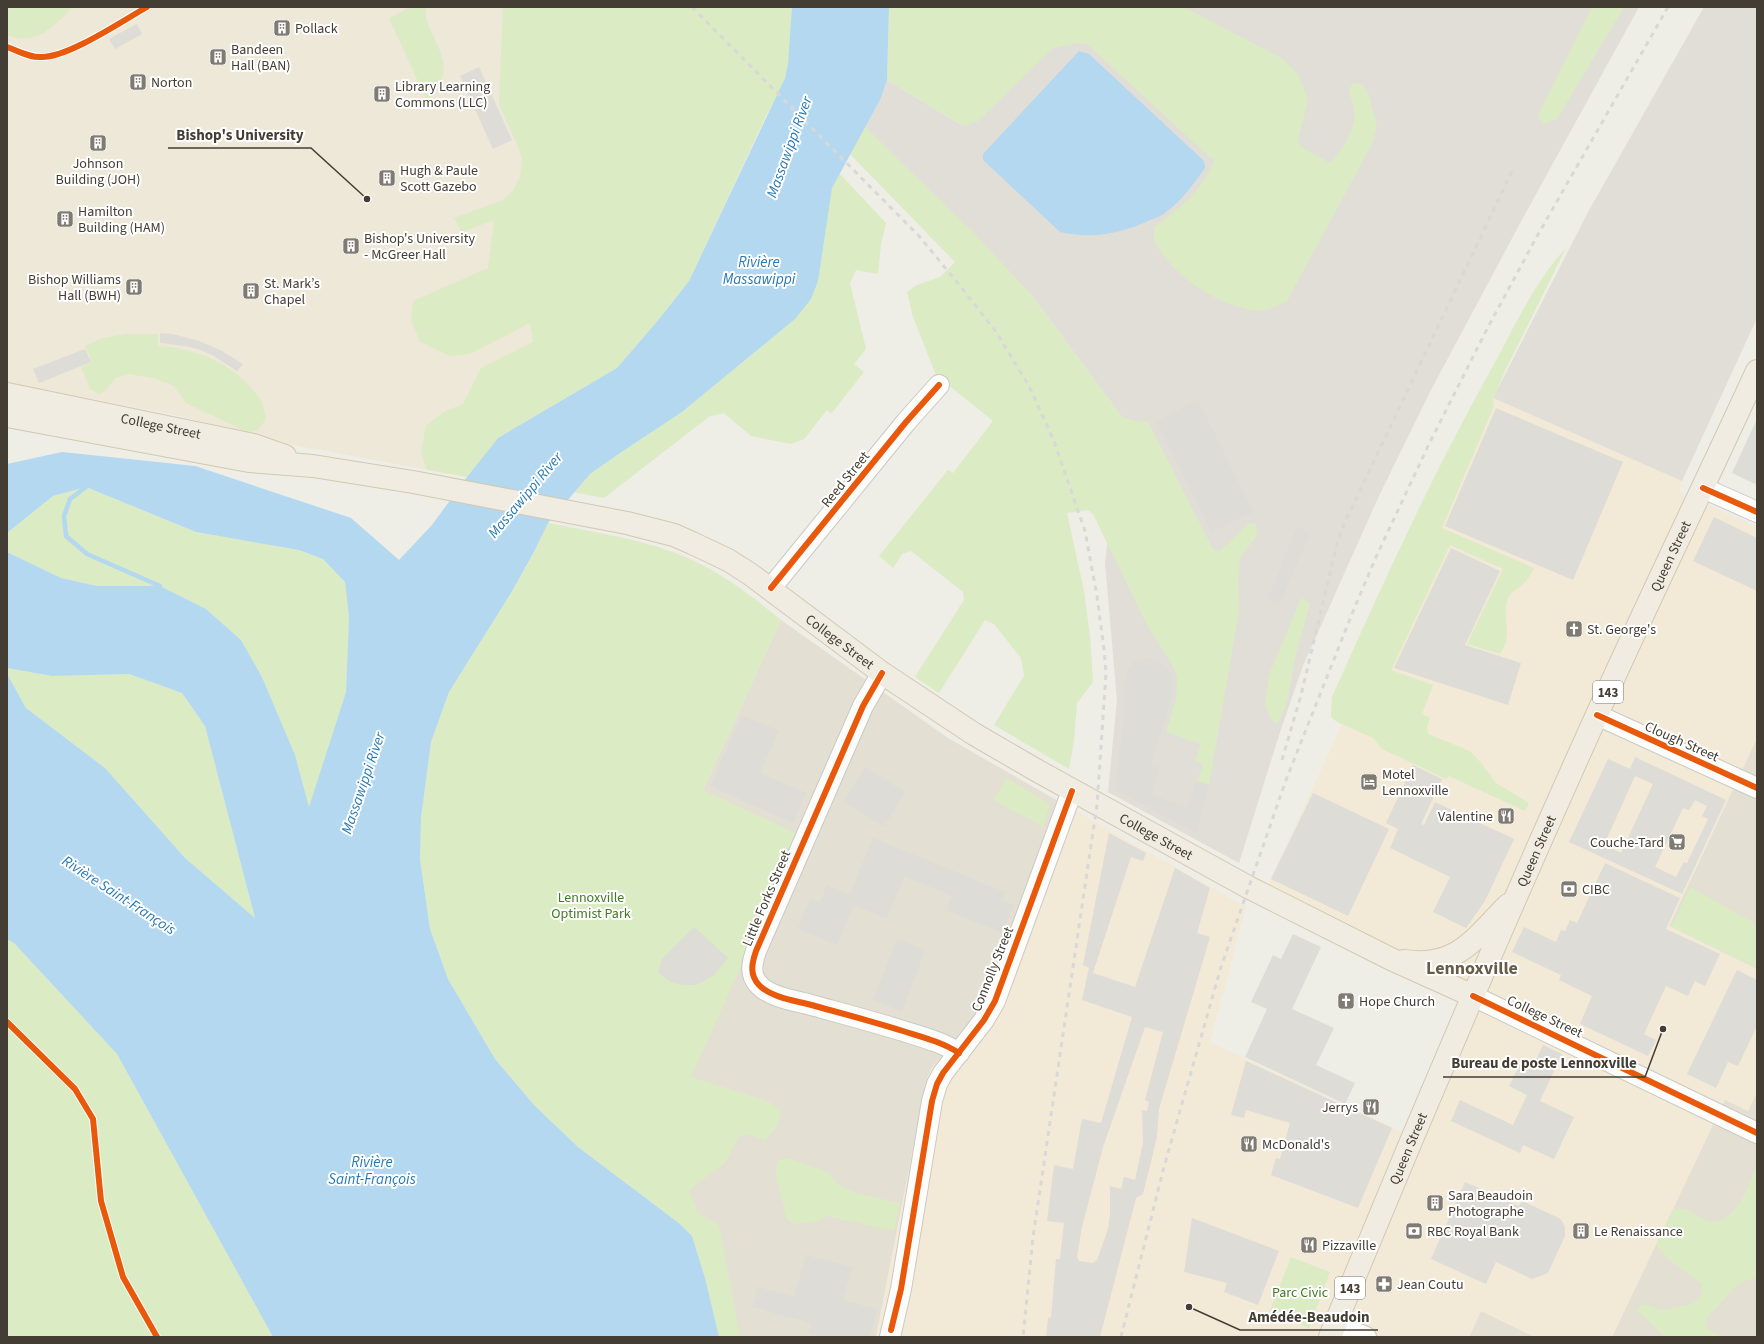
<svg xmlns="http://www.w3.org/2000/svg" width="1764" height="1344" font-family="'Source Sans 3',sans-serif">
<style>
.residential{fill:#e3dfd3}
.commercial{fill:#f3e9d7}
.industrial{fill:#e1ded7}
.education{fill:#ede8d7}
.green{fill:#dbebc4}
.parking{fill:#dddcd6;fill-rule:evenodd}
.water{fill:#b3d8f0}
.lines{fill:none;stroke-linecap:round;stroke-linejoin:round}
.stream{stroke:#b3d8f0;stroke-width:4.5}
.minor-casing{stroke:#cbc9c2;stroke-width:22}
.major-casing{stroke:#d2c9b2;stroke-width:24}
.minor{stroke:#fcfcfb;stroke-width:20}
.major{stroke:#f0ece2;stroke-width:22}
.rail{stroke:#d8d8d7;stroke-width:3;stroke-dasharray:5 5;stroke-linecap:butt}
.cycleway-casing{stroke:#fff;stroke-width:8}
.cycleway{stroke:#e8590c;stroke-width:6}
.labels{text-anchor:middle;stroke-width:4;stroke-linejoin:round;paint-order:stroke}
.shield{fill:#fff;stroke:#7c7770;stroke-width:1}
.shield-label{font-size:13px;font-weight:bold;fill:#443d33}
.poi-label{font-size:14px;fill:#443d33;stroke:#fff;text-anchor:start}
.street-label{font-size:14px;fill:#443d33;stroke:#fff}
.park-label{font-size:14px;fill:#437923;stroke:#fff}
.water-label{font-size:15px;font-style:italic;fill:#2779b5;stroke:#fff}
.district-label{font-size:18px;font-weight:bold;fill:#685c49;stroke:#fff}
.leader{fill:none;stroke:#443d33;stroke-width:1.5}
.callout-dot{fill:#443d33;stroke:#fff;stroke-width:1.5}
.callout-label{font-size:15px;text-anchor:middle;font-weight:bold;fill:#443d33;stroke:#fff;stroke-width:4;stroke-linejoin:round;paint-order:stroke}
</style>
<rect width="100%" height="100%" fill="#eeede6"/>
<!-- residential -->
<g class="residential">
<path d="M781 620 948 738 1058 801 991 989 976 1017 927 1078 876 1337H719L681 1176 683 1097 698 1058 703 790Z"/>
<path d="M1757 738V969L1669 926Z"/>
<path d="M1757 1092V1337H1612L1725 1099 1748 1111Z"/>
<path d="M1481 1311 1535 1337H1469Z"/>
</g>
<!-- commercial -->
<path class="commercial" d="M1493 398 1682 481 1679 492 1757 527V738L1669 926 1757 969V1092L1748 1111 1725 1100 1612 1337H1535L1481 1311 1469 1337H876L927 1078 932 1067 976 1017 991 989 1058 801 1246 907 1210 1042 1405 1133 1462 999 1260 902Z"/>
<!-- industrial -->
<g class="industrial">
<path d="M1068 7H1639L1524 216 1431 390 1378 498 1303 666 1281 729 1239 863 1108 792 1117 700 1105 563 1122 417 1033 297 865 127 881 98 887 80 963 126Z"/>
<path d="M1704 7H1757V318L1682 481 1493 398 1587 214Z"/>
</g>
<!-- education -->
<path class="education" d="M7 7H692L498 438 467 477 288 444 176 415 7 383Z"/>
<!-- green -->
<g class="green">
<path d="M7 7H73C54 26 36 47 7 35Z"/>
<path d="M407 7H426C425 15 427 23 431 31 445 61 452 73 427 101L389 18 407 9Z"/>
<path d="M503 7H792C791 26 792 47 788 66 784 84 775 100 766 116L689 281 660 318 617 368 498 438 467 477 427 470 421 452 426 426 444 412 463 404 481 368 533 342 530 323 470 354 450 356 420 342 411 320 413 301 488 268 494 220 462 232 454 218 503 200 513 191 520 177 522 159 519 149 499 104Z"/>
<path d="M889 7H1184L1283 59 1299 76 1308 100 1298 140 1301 147 1330 163C1341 153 1350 137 1354 122 1356 113 1352 100 1349 91L1353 83 1362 84 1369 95 1377 127 1373 142 1287 301C1276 307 1264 312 1252 310 1217 305 1173 275 1156 244 1153 240 1154 232 1154 227 1178 210 1204 189 1214 161L1087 44 1077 43 1053 48 978 121 963 126 887 80Z"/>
<path d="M1592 7H1624L1557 119 1543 124 1539 119V113Z"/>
<path d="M865 127 975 234 1033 297 1122 417 1136 421 1148 422 1214 551H1220L1249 523 1256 524 1257 535 1240 558 1238 580 1239 611 1209 785 1197 781 1203 764 1195 761 1201 744 1166 732 1176 700 1177 677 1173 666 1147 625 1093 514 1088 510 1067 513 1084 591 1090 636 1093 682 1077 703 1074 741 1069 769 994 725 1024 676 1021 658 994 624 985 620 939 693 915 677 964 600 963 592 911 551 902 554 893 568 879 556 948 470 953 473 993 421 936 375 913 317 907 292 917 285 940 277 955 262 850 154Z"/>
<path d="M839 173 886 223 881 244 878 274 856 270 850 283 866 349 854 364 864 372 831 414 827 410 804 439 791 444 751 436 724 413 710 416 604 498 574 492 590 474 617 455 682 412 795 319 832 188Z"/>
<path d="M1566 248 1504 373 1493 400 1494 406 1442 528 1534 568C1531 574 1528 579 1524 583 1518 590 1510 591 1507 601 1502 621 1514 633 1500 654L1467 644 1503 569 1450 545 1391 670 1433 685 1422 714 1430 718 1427 727 1428 734 1470 751 1481 763 1496 783 1529 803 1525 811 1449 776 1446 779 1382 749 1373 738 1337 722 1331 717 1332 697C1382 585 1433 473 1493 366 1515 326 1535 281 1566 248Z"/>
<path d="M126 334H158V346C198 348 239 366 261 401 264 406 264 413 266 419L258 430 247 432 186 403 174 386 154 378 128 374 116 378 105 391 99 394 90 389 81 367 92 362 85 346 103 338Z"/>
<path d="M86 487 196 532 299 550 323 559 345 582 349 617 346 692 309 808 295 755 262 677 241 640 206 609 160 586H97L61 578 7 552V533L53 496Z"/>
<path d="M548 523C596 533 647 539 692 560 725 575 754 598 781 620L703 790 800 835 691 1077 768 1101 781 1111 777 1127 765 1140 746 1134 738 1137 726 1162 689 1190 698 1213 719 1225 740 1337H719L705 1278 692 1236 680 1224 578 1147 534 1105 495 1059 448 979 430 929 420 859 421 818 431 742 449 692 511 593 534 553Z"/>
<path d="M1301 598 1310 603C1305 623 1299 642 1294 662 1290 682 1290 708 1276 724L1271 719 1265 705 1269 675Z"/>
<path d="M7 668 52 676 129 674 182 693 205 726 255 918 185 858 105 768 26 708 7 674Z"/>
<path d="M1006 778 1050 804 1043 827 994 800Z"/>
<path d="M1690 887 1753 922 1757 928V968L1671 927Z"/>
<path d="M7 939 14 943 117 1054 273 1337H7Z"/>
<path d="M787 1158 828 1172 838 1184 856 1193 900 1203 894 1231 828 1216 814 1222 793 1224 786 1218 775 1172 778 1160Z"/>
<path d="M1757 1166V1277L1738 1284 1707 1318 1705 1327 1721 1337H1664L1659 1331 1636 1309 1643 1304 1663 1310 1691 1304 1701 1295 1702 1284 1669 1260 1656 1245 1673 1209H1686L1703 1219 1715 1223C1742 1212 1745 1191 1757 1166Z"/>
<path d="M1291 1257 1330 1272 1309 1328 1269 1313Z"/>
</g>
<!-- parking -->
<g class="parking">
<path d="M137 24 142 34 115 49 109 39Z"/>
<path d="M479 67 512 140 493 149 460 76Z"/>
<path d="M160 333 173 334 199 341 222 351 243 364 237 371 212 355 198 349 185 346 160 343Z"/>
<path d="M85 349 91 362 39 383 33 369Z"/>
<path d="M1198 400 1253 512 1211 532 1157 421Z"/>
<path d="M1496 408 1623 462 1573 580 1445 526Z"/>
<path d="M1757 419V485L1732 473Z"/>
<path d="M1714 517 1757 538V591L1693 561Z"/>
<path d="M1297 527 1310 532 1280 605 1267 600Z"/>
<path d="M1451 548 1500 571 1465 645 1521 663 1508 705 1394 668Z"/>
<path d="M1147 658 1157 661 1167 668 1171 676 1173 688 1169 708 1150 765 1160 769 1152 794 1187 808 1197 781 1209 785 1197 833 1115 790 1124 715 1125 676 1130 666 1137 660Z"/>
<path d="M742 715 779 731 760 773 806 793 793 823 710 786Z"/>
<path d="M1635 757 1726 800 1682 894 1569 842 1608 759 1630 769ZM1635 776 1653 784 1621 853 1604 845ZM1695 800 1707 806 1702 816 1708 819 1687 863 1684 862 1676 877 1655 867 1683 808 1689 810Z"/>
<path d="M1413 765 1442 779 1421 824 1424 825 1435 802 1514 839 1485 901 1466 928 1433 912 1450 877 1390 848 1398 829 1386 823Z"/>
<path d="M865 767 905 792 884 826 844 802Z"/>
<path d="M1313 793 1389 829 1348 916 1271 879Z"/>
<path d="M1109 833 1146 853 1143 861 1131 857 1093 973 1135 987 1175 868 1210 888 1197 933 1210 937 1159 1109 1157 1137 1143 1194 1136 1198 1100 1337H1046L1048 1318 1051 1317 1056 1259H1060L1064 1223 1047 1221 1054 1165 1073 1169 1082 1119 1101 1123 1132 1017 1082 1000 1089 968 1083 965ZM1145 1027 1163 1032 1145 1100 1149 1102 1147 1111 1142 1110 1143 1143 1135 1180 1124 1177 1121 1189 1110 1186V1214L1108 1229 1097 1260 1093 1263 1079 1261 1077 1257 1082 1227 1103 1147Z"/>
<path d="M873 838 1005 892 1002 901 1014 905 1002 933 946 910 952 896 904 876 887 918 854 905 837 945 798 929 810 899 820 903 827 885 850 894Z"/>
<path d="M1605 863 1680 898 1666 929 1720 954 1705 986 1695 981 1688 996 1666 986 1644 1034 1656 1040 1648 1056 1580 1024 1592 996 1559 980 1561 975 1512 952 1524 927 1556 942 1561 930 1565 931 1570 920 1577 923Z"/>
<path d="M694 927 728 958 713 976 696 985H683L670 982 658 972 662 959Z"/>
<path d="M1293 934 1321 947 1292 1009 1334 1028 1316 1065 1355 1083 1345 1104 1245 1057 1267 1009 1251 1002 1273 955 1281 959Z"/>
<path d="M897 939 925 950 902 1011 873 1000Z"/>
<path d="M1737 970 1757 980V1026L1738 1066 1728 1062 1716 1088 1687 1074Z"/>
<path d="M1543 1045 1562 1054 1540 1101 1574 1117 1554 1159 1523 1145 1520 1153 1451 1121 1460 1100 1513 1125 1527 1095 1509 1086 1520 1063 1532 1069Z"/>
<path d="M1246 1061 1392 1128 1358 1208 1271 1175 1276 1158 1280 1159 1290 1123 1246 1110 1244 1118 1231 1115Z"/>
<path d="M1465 1182 1519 1206 1522 1201 1559 1218 1562 1221 1565 1227V1236L1549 1271 1546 1274 1532 1279 1496 1262 1486 1284 1431 1259Z"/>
<path d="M1192 1218 1279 1251 1258 1305 1224 1292 1227 1283 1184 1272Z"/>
<path d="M806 1255 852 1267 843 1300 877 1309 870 1337H823L809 1333 811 1323 752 1307 758 1287 794 1297Z"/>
</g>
<!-- water -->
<g class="water">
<path d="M792 7H889L887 80 881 98 832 188 818 281 811 299 795 319 682 412 617 455 590 474 548 523 534 552 511 593 449 692 431 742 421 818 420 859 430 929 448 979 495 1059 534 1105 578 1147 680 1224 692 1236 705 1278 719 1337H273L117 1054 14 943 7 939V674L26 708 105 768 185 858 255 918 205 726 182 693 129 674 52 676 7 668V552L61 578 97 586H160L206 609 241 640 262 677 295 755 309 807 346 692 349 617 345 582 323 559 299 550 196 532 86 487 53 496 7 533V464L62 452 195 466 351 518 399 560 432 525 467 477 498 438 617 368 660 318 689 281 785 78 788 64Z"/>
<path d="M1079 51 1089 54 1204 161 1205 168C1194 183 1182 201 1166 212 1162 216 1155 218 1150 220 1121 234 1091 239 1060 232L983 160V154Z"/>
</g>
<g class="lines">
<!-- stream -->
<path class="stream" d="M86 487 70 499 64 516 66 536 87 554 160 586"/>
<defs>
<g id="minor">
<path d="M1703 488 1757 512"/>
<path d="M771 588 906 422 939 385"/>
<path d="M882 673 863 706 756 951C752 963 749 974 759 985 771 998 798 1001 815 1006 844 1014 874 1022 903 1031 922 1037 942 1042 959 1053"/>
<path d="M1597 715 1757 788"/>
<path d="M1473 996 1757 1133"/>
<path d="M1335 1324 1366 1337"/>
<path d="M890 1337 901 1289 932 1101 937 1084 943 1073 984 1020 995 1001 1072 791"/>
</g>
<g id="major">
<path id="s1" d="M7 394 254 445 285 456"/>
<path id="s2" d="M7 416 249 461 313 466 413 482 627 523 674 535 692 543 728 560 750 574 882 673 974 734 1036 770 1248 887 1391 959 1473 996"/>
<path d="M1404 961C1457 969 1475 938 1508 905"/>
<path id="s3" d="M1330 1337C1416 1126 1506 916 1600 708 1651 595 1705 484 1757 371"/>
</g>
</defs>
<!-- minor casing -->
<use href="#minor" class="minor-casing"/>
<!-- major casing -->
<use href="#major" class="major-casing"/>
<!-- minor -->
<use href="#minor" class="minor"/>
<!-- major -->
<use href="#major" class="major"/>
<!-- rail -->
<g class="rail">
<path d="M692 7 919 236 961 287 996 332 1029 386 1054 441 1085 531 1097 596 1104 649 1106 673 1097 805 1033 1237 1023 1337"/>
<path d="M1282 760 1301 695 1337 544 1344 524 1512 171"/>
<path d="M1121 1337 1164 1167 1221 967 1286 780 1354 609 1376 557 1430 442 1487 329 1536 238 1668 7"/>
</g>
<defs>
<g id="cycleway">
<path d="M7 47C18 51 30 58 42 57 69 57 122 21 147 7"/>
<path d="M1703 488 1757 512"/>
<path d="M771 588 906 422 939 385"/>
<path d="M882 673 863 706 756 951C752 963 749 974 759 985 771 998 798 1001 815 1006 844 1014 874 1022 903 1031 922 1037 942 1042 959 1053"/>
<path d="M1597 715 1757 788"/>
<path d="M1473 996 1757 1133"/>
<path d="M7 1022 75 1089 93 1119 101 1201 123 1277 157 1337"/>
<path d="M891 1330 901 1289 932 1101 937 1084 943 1073 984 1020 995 1001 1072 791"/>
</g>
</defs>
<!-- cycleway casing -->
<use href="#cycleway" class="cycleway-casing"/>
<!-- cycleway -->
<use href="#cycleway" class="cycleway"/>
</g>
<!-- icons -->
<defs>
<symbol id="building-square" viewBox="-11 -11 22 22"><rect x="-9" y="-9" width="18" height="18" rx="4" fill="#807b72" stroke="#fff"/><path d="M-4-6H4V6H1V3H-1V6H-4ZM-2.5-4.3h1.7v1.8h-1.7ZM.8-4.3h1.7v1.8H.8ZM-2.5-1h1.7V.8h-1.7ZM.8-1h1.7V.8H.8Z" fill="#fff"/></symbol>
<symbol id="church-square" viewBox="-11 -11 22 22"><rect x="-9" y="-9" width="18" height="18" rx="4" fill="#807b72" stroke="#fff"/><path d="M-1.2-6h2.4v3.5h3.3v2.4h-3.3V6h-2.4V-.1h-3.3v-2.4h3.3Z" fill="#fff"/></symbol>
<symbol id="hotel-square" viewBox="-11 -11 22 22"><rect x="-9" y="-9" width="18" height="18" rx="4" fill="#807b72" stroke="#fff"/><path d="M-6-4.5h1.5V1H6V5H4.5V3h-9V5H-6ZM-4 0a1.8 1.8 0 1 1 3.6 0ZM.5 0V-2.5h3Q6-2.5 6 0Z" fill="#fff"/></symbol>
<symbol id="restaurant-square" viewBox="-11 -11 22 22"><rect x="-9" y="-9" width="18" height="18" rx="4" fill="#807b72" stroke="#fff"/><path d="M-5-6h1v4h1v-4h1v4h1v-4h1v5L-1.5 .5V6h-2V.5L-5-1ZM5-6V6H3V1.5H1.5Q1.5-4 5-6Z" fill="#fff"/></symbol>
<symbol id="supermarket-square" viewBox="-11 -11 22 22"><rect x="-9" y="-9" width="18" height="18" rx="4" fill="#807b72" stroke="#fff"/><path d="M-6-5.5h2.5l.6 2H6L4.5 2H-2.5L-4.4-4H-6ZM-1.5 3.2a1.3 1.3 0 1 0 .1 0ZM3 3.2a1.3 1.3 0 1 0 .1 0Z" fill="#fff"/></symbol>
<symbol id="bank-square" viewBox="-11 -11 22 22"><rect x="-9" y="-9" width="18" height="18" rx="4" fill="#807b72" stroke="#fff"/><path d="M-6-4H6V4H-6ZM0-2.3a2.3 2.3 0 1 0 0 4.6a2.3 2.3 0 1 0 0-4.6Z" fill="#fff"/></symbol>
<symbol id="pharmacy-square" viewBox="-11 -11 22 22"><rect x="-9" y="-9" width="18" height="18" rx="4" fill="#807b72" stroke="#fff"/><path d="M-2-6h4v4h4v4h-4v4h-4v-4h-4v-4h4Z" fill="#fff"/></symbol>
</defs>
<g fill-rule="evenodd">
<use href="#building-square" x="272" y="18" width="20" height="20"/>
<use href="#building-square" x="208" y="47" width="20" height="20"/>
<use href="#building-square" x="128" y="72" width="20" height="20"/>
<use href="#building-square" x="372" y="84" width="20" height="20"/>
<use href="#building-square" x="88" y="133" width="20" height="20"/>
<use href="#building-square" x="377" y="168" width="20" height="20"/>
<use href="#building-square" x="55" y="209" width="20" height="20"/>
<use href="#building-square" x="341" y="236" width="20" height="20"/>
<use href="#building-square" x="124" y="277" width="20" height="20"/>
<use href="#building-square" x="241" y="281" width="20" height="20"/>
<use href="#church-square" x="1564" y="619" width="20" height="20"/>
<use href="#hotel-square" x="1359" y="772" width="20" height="20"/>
<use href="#restaurant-square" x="1496" y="806" width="20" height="20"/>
<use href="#supermarket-square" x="1667" y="832" width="20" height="20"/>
<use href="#bank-square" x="1559" y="879" width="20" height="20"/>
<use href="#church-square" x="1336" y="991" width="20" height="20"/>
<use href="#restaurant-square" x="1361" y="1097" width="20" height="20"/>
<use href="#restaurant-square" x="1239" y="1134" width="20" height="20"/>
<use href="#building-square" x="1425" y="1193" width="20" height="20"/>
<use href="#bank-square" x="1404" y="1221" width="20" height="20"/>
<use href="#building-square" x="1571" y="1221" width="20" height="20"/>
<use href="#restaurant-square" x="1299" y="1235" width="20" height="20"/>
<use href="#pharmacy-square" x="1374" y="1274" width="20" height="20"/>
</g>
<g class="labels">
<!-- shield labels -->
<g class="shield">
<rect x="1593" y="681" width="30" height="22" rx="3"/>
<rect x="1335" y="1277" width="30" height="22" rx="3"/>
</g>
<g class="shield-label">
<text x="1608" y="697">143</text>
<text x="1350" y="1293">143</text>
</g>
<!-- poi labels -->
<g class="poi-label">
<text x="295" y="33">Pollack</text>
<text x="231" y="54">Bandeen<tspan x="231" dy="16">Hall (BAN)</tspan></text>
<text x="151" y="87">Norton</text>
<text x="395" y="91">Library Learning<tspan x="395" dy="16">Commons (LLC)</tspan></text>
<text x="98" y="168" text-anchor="middle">Johnson<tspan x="98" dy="16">Building (JOH)</tspan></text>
<text x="400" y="175">Hugh &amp; Paule<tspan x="400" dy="16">Scott Gazebo</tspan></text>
<text x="78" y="216">Hamilton<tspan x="78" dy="16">Building (HAM)</tspan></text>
<text x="364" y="243">Bishop's University<tspan x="364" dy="16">- McGreer Hall</tspan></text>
<text x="121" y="284" text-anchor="end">Bishop Williams<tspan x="121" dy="16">Hall (BWH)</tspan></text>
<text x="264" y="288">St. Mark’s<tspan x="264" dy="16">Chapel</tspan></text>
<text x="1587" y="634">St. George's</text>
<text x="1382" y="779">Motel<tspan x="1382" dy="16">Lennoxville</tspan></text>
<text x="1493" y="821" text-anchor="end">Valentine</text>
<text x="1664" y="847" text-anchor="end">Couche-Tard</text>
<text x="1582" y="894">CIBC</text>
<text x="1359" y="1006">Hope Church</text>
<text x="1358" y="1112" text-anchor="end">Jerrys</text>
<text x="1262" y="1149">McDonald's</text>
<text x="1448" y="1200">Sara Beaudoin<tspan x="1448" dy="16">Photographe</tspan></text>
<text x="1427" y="1236">RBC Royal Bank</text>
<text x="1594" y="1236">Le Renaissance</text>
<text x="1322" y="1250">Pizzaville</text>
<text x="1397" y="1289">Jean Coutu</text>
</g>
<!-- street labels -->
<g class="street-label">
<text dy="5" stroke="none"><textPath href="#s1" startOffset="157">College Street</textPath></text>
<text transform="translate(845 479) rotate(-51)" y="5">Reed Street</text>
<text dy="5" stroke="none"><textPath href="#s3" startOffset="852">Queen Street</textPath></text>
<text dy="5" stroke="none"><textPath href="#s2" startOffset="876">College Street</textPath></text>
<text transform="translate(1682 741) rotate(24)" y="5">Clough Street</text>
<text dy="5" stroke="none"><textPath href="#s2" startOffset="1248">College Street</textPath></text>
<text dy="5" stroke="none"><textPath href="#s3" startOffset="528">Queen Street</textPath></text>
<text transform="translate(766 898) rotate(-67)" y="5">Little Forks Street</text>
<text transform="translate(992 969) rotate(-68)" y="5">Connolly Street</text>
<text transform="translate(1545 1016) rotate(25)" y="5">College Street</text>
<text dy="5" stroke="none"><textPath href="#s3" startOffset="204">Queen Street</textPath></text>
</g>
<!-- park labels -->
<g class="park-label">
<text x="591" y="902">Lennoxville<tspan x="591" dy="16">Optimist Park</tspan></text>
<text x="1300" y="1297">Parc Civic</text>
</g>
<!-- water labels -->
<g class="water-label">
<text transform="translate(789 147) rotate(-70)" y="5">Massawippi River</text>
<text x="759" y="267">Rivière<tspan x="759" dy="17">Massawippi</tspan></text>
<text transform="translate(525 495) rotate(-50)" y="5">Massawippi River</text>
<text transform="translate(363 783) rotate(-71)" y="5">Massawippi River</text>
<text transform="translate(119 895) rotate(33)" y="5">Rivière Saint-François</text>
<text x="372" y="1167">Rivière<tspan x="372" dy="17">Saint-François</tspan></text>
</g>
<!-- district labels -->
<g class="district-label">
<text x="1472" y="974">Lennoxville</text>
</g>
</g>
<!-- callouts -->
<path class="leader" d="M367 199L311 148H168M1663 1029L1645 1077H1443M1189 1307L1240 1330H1378"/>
<g class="callout-dot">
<circle cx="367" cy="199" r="4"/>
<circle cx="1663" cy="1029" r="4"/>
<circle cx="1189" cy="1307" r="4"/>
</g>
<g class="callout-label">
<text x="240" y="140">Bishop's University</text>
<text x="1544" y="1068">Bureau de poste Lennoxville</text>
<text x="1309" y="1322">Amédée-Beaudoin</text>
</g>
<!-- border -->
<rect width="1764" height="1344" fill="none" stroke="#443d33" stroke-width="16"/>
</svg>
